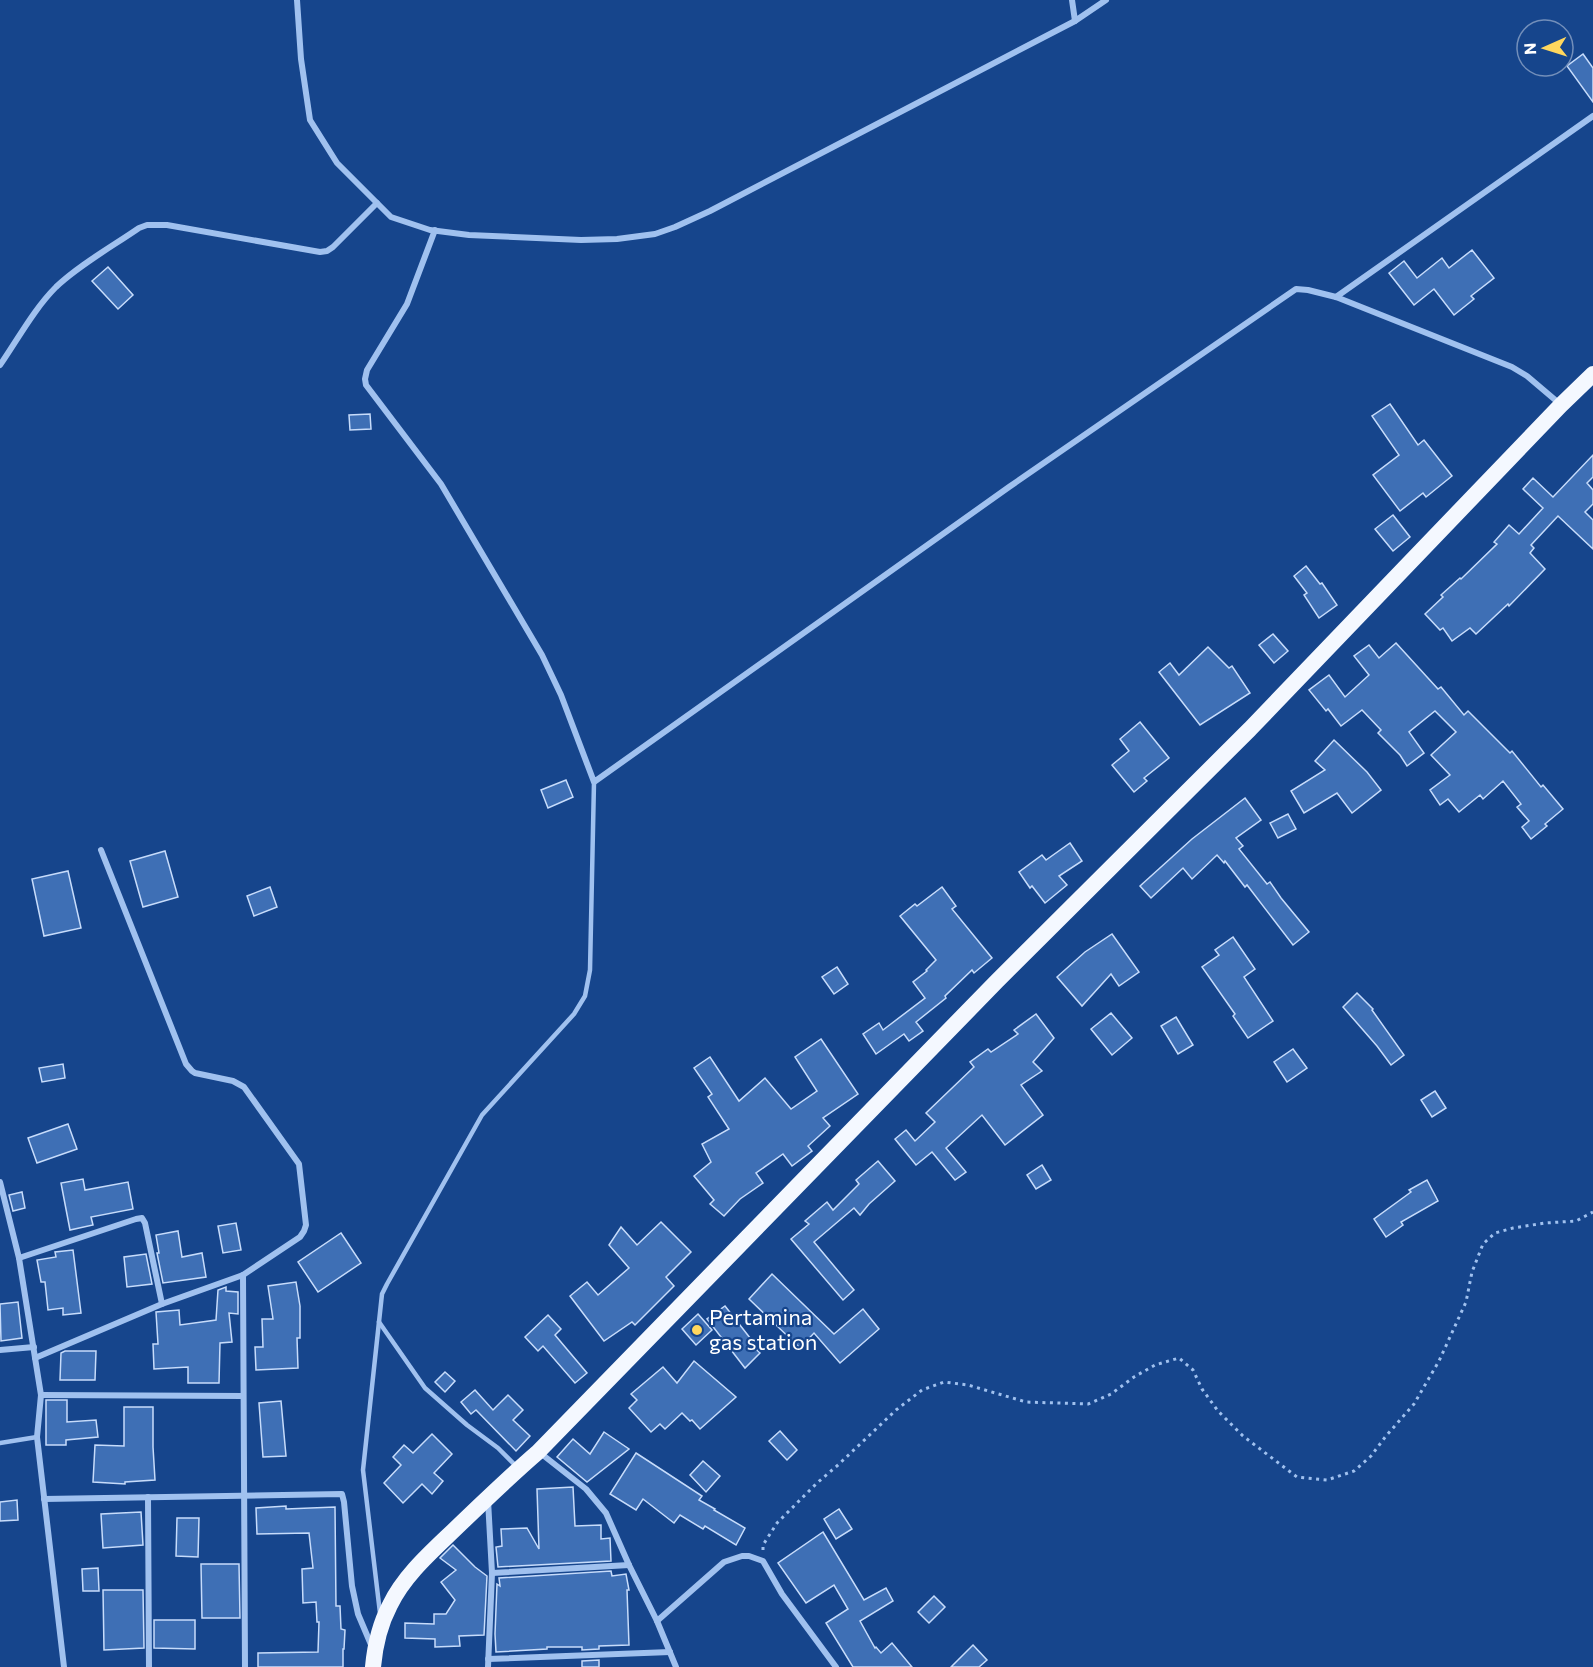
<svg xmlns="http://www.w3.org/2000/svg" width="1593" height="1667" font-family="Commissioner,sans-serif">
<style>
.building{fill:#3e6fb5;stroke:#c7dcfb;stroke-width:1.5}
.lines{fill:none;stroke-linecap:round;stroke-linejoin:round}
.path{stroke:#a0c1ef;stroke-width:3;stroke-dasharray:3 4.5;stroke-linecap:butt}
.service{stroke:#a0c1ef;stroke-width:4.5}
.minor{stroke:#a0c1ef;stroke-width:6}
.trunk{stroke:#f4f8ff;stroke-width:16}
.poi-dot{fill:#ffd75e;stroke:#16458c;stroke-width:2}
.labels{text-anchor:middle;stroke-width:4.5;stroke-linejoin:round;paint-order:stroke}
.poi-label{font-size:22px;fill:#fff;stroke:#16458c;text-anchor:start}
</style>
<rect width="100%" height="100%" fill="#16458c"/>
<!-- building -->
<g class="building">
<path d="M1583 54 1593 68V102L1567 66Z"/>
<path d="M1472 250 1494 278 1471 296 1474 299 1454 315 1434 289 1414 305 1389 273 1404 261 1417 278 1442 258 1449 268Z"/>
<path d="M108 267 133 295 118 309 92 281Z"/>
<path d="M1390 404 1418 445 1424 440 1452 476 1426 497 1423 493 1400 511 1373 475 1399 455 1372 416Z"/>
<path d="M370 414 371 429 350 430 349 415Z"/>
<path d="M1593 455V477L1587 483 1593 490V504L1585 512 1593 520V549L1558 516 1531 545 1534 548 1530 553 1545 569 1509 606 1508 604 1476 634 1470 628 1452 641 1443 628 1440 630 1425 614 1443 597 1441 595 1460 578 1461 579 1497 544 1494 542 1509 525 1519 534 1543 508 1523 489 1533 478 1553 497Z"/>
<path d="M1393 515 1410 537 1393 551 1375 529Z"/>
<path d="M1306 566 1320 584 1322 583 1337 605 1319 618 1304 595 1307 593 1294 576Z"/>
<path d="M1273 634 1288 651 1274 663 1259 645Z"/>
<path d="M1396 643 1438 689 1441 687 1464 715 1468 711 1510 753 1512 751 1541 787 1543 785 1563 809 1545 824 1547 826 1531 839 1522 827 1529 821 1517 807 1521 804 1503 781 1483 799 1480 795 1459 812 1448 799 1440 805 1430 790 1450 775 1431 755 1456 732 1435 711 1409 732 1424 753 1407 766 1400 755 1378 733 1381 730 1362 710 1341 726 1328 709 1326 711 1309 690 1329 675 1345 697 1369 675 1354 656 1369 645 1379 658Z"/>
<path d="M1208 647 1229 668 1232 666 1250 693 1200 725 1159 672 1170 663 1179 675Z"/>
<path d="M1140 722 1169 758 1144 778 1147 781 1134 792 1112 765 1129 751 1120 739Z"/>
<path d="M1334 740 1367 772 1381 790 1352 813 1337 793 1304 813 1291 791 1325 770 1315 761Z"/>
<path d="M566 780 573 797 548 808 541 790Z"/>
<path d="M1245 798 1261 820 1236 838 1243 846 1239 849 1267 884 1270 882 1281 898 1309 932 1293 945 1247 885 1245 887 1225 861 1224 863 1217 855 1192 879 1183 868 1151 898 1140 886 1192 839Z"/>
<path d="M1288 814 1296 829 1278 838 1270 823Z"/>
<path d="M1070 843 1082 861 1059 876 1067 885 1045 903 1032 886 1030 888 1019 872 1042 855 1046 860Z"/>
<path d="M165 851 178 897 143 907 130 861Z"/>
<path d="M68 871 81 928 44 936 32 879Z"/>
<path d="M270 887 277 907 254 916 247 896Z"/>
<path d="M942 887 956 906 952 909 992 958 974 973 972 970 945 996 946 998 916 1022 923 1031 909 1041 904 1034 876 1054 863 1034 879 1023 883 1030 925 998 913 982 927 971 926 970 936 960 900 916 915 904 917 906Z"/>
<path d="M1112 934 1139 972 1119 986 1111 974 1082 1006 1057 977 1085 952Z"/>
<path d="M1233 937 1255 969 1244 977 1273 1021 1248 1038 1233 1016 1235 1014 1202 967 1219 955 1215 950Z"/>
<path d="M837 967 848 984 834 994 822 977Z"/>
<path d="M1357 993 1373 1009 1372 1010 1404 1055 1391 1065 1377 1046 1343 1007Z"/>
<path d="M1111 1013 1132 1038 1112 1055 1091 1029Z"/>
<path d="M1036 1014 1054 1038 1033 1062 1042 1071 1021 1085 1043 1115 1005 1145 982 1115 946 1148 966 1172 955 1180 932 1152 916 1165 895 1139 906 1130 915 1141 935 1122 926 1113 974 1067 970 1062 988 1049 991 1052 1018 1034 1014 1030Z"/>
<path d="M1176 1017 1193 1045 1178 1054 1161 1026Z"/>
<path d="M821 1039 858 1094 823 1118 830 1126 808 1146 812 1151 792 1166 783 1154 756 1173 763 1183 740 1199 724 1216 710 1204 714 1200 694 1176 711 1162 702 1144 729 1129 708 1097 712 1094 694 1068 710 1057 739 1101 765 1078 791 1109 817 1091 795 1057Z"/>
<path d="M1293 1049 1307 1068 1287 1082 1274 1062Z"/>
<path d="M63 1064 65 1078 42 1082 39 1068Z"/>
<path d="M1435 1091 1446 1108 1432 1117 1421 1100Z"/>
<path d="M68 1124 77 1149 37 1163 28 1138Z"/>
<path d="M878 1161 895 1181 869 1204 860 1215 854 1208 814 1242 854 1290 843 1300 791 1239 809 1224 805 1221 827 1202 833 1210 859 1184 856 1180Z"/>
<path d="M1042 1165 1051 1180 1036 1189 1027 1175Z"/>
<path d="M83 1179 85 1190 128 1182 133 1209 91 1217 93 1225 70 1230 61 1183Z"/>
<path d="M1427 1180 1438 1201 1401 1222 1403 1225 1386 1237 1374 1219 1411 1192 1409 1190Z"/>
<path d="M22 1192 25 1208 13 1211 9 1195Z"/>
<path d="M661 1222 691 1252 666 1277 674 1286 635 1325 632 1322 604 1341 570 1296 587 1282 598 1295 629 1268 609 1245 621 1227 637 1245Z"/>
<path d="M236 1223 241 1250 223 1253 218 1226Z"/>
<path d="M178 1231 182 1257 202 1253 206 1277 163 1283 157 1253H159L156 1235Z"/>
<path d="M341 1233 361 1263 318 1292 298 1262Z"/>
<path d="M73 1250 81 1313 63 1315V1308L48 1310 45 1282H41L37 1260 56 1257 55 1252Z"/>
<path d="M146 1254 152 1284 127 1287 124 1257Z"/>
<path d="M772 1274 834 1334 863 1309 879 1329 840 1363 814 1333 800 1348 749 1299Z"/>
<path d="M296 1282 300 1306V1338H297L298 1368 256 1370 255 1347H263L262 1319H273L268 1286Z"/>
<path d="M226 1287V1291L238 1292V1314L229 1313 232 1342 220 1343 219 1383H188V1367L154 1369 153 1344H158L156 1312 179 1310 180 1325 216 1320 218 1290Z"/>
<path d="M18 1302 22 1338 1 1341 0 1304Z"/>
<path d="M725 1306 754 1343 752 1345 760 1353 745 1368 707 1319Z"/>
<path d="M698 1314 712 1330 696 1345 682 1329Z"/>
<path d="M548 1315 561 1329 555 1335 587 1373 575 1383 543 1346 538 1351 525 1337Z"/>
<path d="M65 1351H96L95 1380H60L61 1353Z"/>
<path d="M694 1361 736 1397 700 1429 692 1420 690 1421 682 1413 665 1429 660 1424 651 1432 629 1408 637 1400 631 1394 663 1367 677 1383Z"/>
<path d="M445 1372 455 1381 445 1392 435 1382Z"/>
<path d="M475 1390 493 1410 508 1395 523 1410 513 1420 530 1436 516 1451 476 1410 471 1414 461 1402Z"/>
<path d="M46 1400H67V1422L96 1420 98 1437 66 1440V1445H46Z"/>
<path d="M281 1401 286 1456 263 1457 259 1403Z"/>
<path d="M124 1407H153V1447L155 1480 125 1482V1484L93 1482 95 1445 124 1446Z"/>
<path d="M780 1431 797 1450 787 1460 769 1441Z"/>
<path d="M604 1432 629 1449 587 1482 557 1457 573 1439 590 1454Z"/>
<path d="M432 1434 452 1454 434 1473 443 1481 432 1494 422 1484 403 1503 384 1483 401 1465 393 1457 404 1445 413 1453Z"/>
<path d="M636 1453 702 1496 699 1500 715 1509 714 1510 745 1528 736 1545 705 1526 703 1529 680 1515 674 1523 643 1499 636 1510 610 1494Z"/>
<path d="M703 1461 720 1476 706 1492 690 1475Z"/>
<path d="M573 1487 575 1526 601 1525V1539L610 1538 611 1561 498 1567 496 1547 502 1546 501 1529 527 1528 539 1549 537 1489Z"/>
<path d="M17 1500 18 1520 0 1521V1502Z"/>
<path d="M286 1506V1509L335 1507 336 1606H340L341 1629 345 1630 344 1649H343V1667H258V1653L318 1652 319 1622H317L316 1602 303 1603 302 1569 313 1568 309 1533 257 1534 256 1508Z"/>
<path d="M839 1509 852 1529 836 1539 824 1519Z"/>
<path d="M141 1512 143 1545 103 1548 101 1514Z"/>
<path d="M177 1518H199L198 1557 176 1556Z"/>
<path d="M823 1532 864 1600 886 1588 893 1601 860 1621 875 1648 876 1647 881 1653 892 1643 912 1667H853L826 1623 848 1609 834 1585 806 1603 778 1563Z"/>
<path d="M453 1545 475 1567 487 1576 484 1635 459 1636 460 1646 435 1647V1639L405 1638V1623L434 1624V1614H446L455 1600 441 1582 456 1570 440 1558Z"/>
<path d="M201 1564H239L240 1618H202Z"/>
<path d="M98 1568 99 1591H83L82 1569Z"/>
<path d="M611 1571 612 1576 626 1574 629 1590H627L629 1645 599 1646V1649L582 1650V1647H547V1649L496 1652 495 1634 497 1584 500 1586 499 1578Z"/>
<path d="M103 1590H143L144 1648 104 1650Z"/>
<path d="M934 1596 945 1607 929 1623 918 1612Z"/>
<path d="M154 1620H195V1649L154 1648Z"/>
<path d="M973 1645 987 1660 979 1667H951Z"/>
<path d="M599 1660V1667H582V1661Z"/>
</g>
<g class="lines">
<!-- path -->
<path class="path" d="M763 1550V1545L777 1523 817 1483 838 1465 896 1410 922 1390 944 1382 968 1385 1026 1402 1088 1404 1111 1394 1134 1377 1155 1365 1179 1358 1193 1370 1202 1389 1218 1411 1243 1436 1297 1477 1327 1480 1354 1471 1371 1456 1386 1436 1414 1404 1439 1361 1466 1302 1472 1272 1483 1244 1495 1233 1513 1228 1545 1223 1576 1221 1593 1212"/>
<!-- service -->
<g class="service">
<path d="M379 1322 425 1388 467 1425 498 1448 517 1467"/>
<path d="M0 1443 37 1437"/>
<path d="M380 1613 363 1470 382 1294 387 1284 482 1115 574 1014 585 996 590 970 594 782"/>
</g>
<!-- minor -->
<g class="minor">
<path d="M297 0 301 59 310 120 337 163 391 217 430 230 469 235 581 240 617 239 655 234 675 227 710 211 831 148 1075 21"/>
<path d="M1072 0 1075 21 1106 0"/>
<path d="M435 230 407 304 367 370 365 379 366 385 441 484 542 655 561 695 594 782 1009 487 1296 289 1308 290 1336 297 1512 367 1527 376 1560 404"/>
<path d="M1336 297 1593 116"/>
<path d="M0 365C18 339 34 309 56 287 79 265 113 246 139 228L147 225H167L320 252 327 251 333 247 377 203"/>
<path d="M0 1182 19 1258 41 1395 37 1437 64 1667"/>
<path d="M19 1258 136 1219 142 1218 145 1223 162 1304"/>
<path d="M243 1275 245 1667"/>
<path d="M0 1350 34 1347"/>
<path d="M35 1358 162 1304 243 1275 300 1237 304 1231 306 1225 299 1164 244 1087 233 1081 195 1073 192 1071 186 1064 101 850"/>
<path d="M41 1395 243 1396"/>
<path d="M539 1452 586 1489 606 1513 629 1565 657 1621 676 1667"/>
<path d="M148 1497 149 1667"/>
<path d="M44 1499 342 1494 344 1502 352 1586 358 1614 372 1647"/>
<path d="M492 1573 629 1565"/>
<path d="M657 1621 724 1562 742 1556H749L763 1561 782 1594 836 1667"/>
<path d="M488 1659 670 1652"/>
<path d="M488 1667 492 1573 488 1500"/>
</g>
<!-- trunk -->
<path class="trunk" d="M373 1667C375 1645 380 1624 390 1605 404 1576 430 1553 453 1531 481 1504 509 1477 538 1452L997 981 1250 729 1561 405 1593 374"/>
</g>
<!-- markers -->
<circle class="poi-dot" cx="697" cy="1330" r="6"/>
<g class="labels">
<!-- poi labels -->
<g class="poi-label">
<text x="709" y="1325">Pertamina<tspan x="709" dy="25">gas station</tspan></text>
</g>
</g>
<!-- north arrow -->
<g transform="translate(1545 48) rotate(267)"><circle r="28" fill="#16458c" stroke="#738fba" stroke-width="1.5"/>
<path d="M0-4.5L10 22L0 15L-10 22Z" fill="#ffd75e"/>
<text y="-9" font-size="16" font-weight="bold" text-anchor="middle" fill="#ffffff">N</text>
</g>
</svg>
